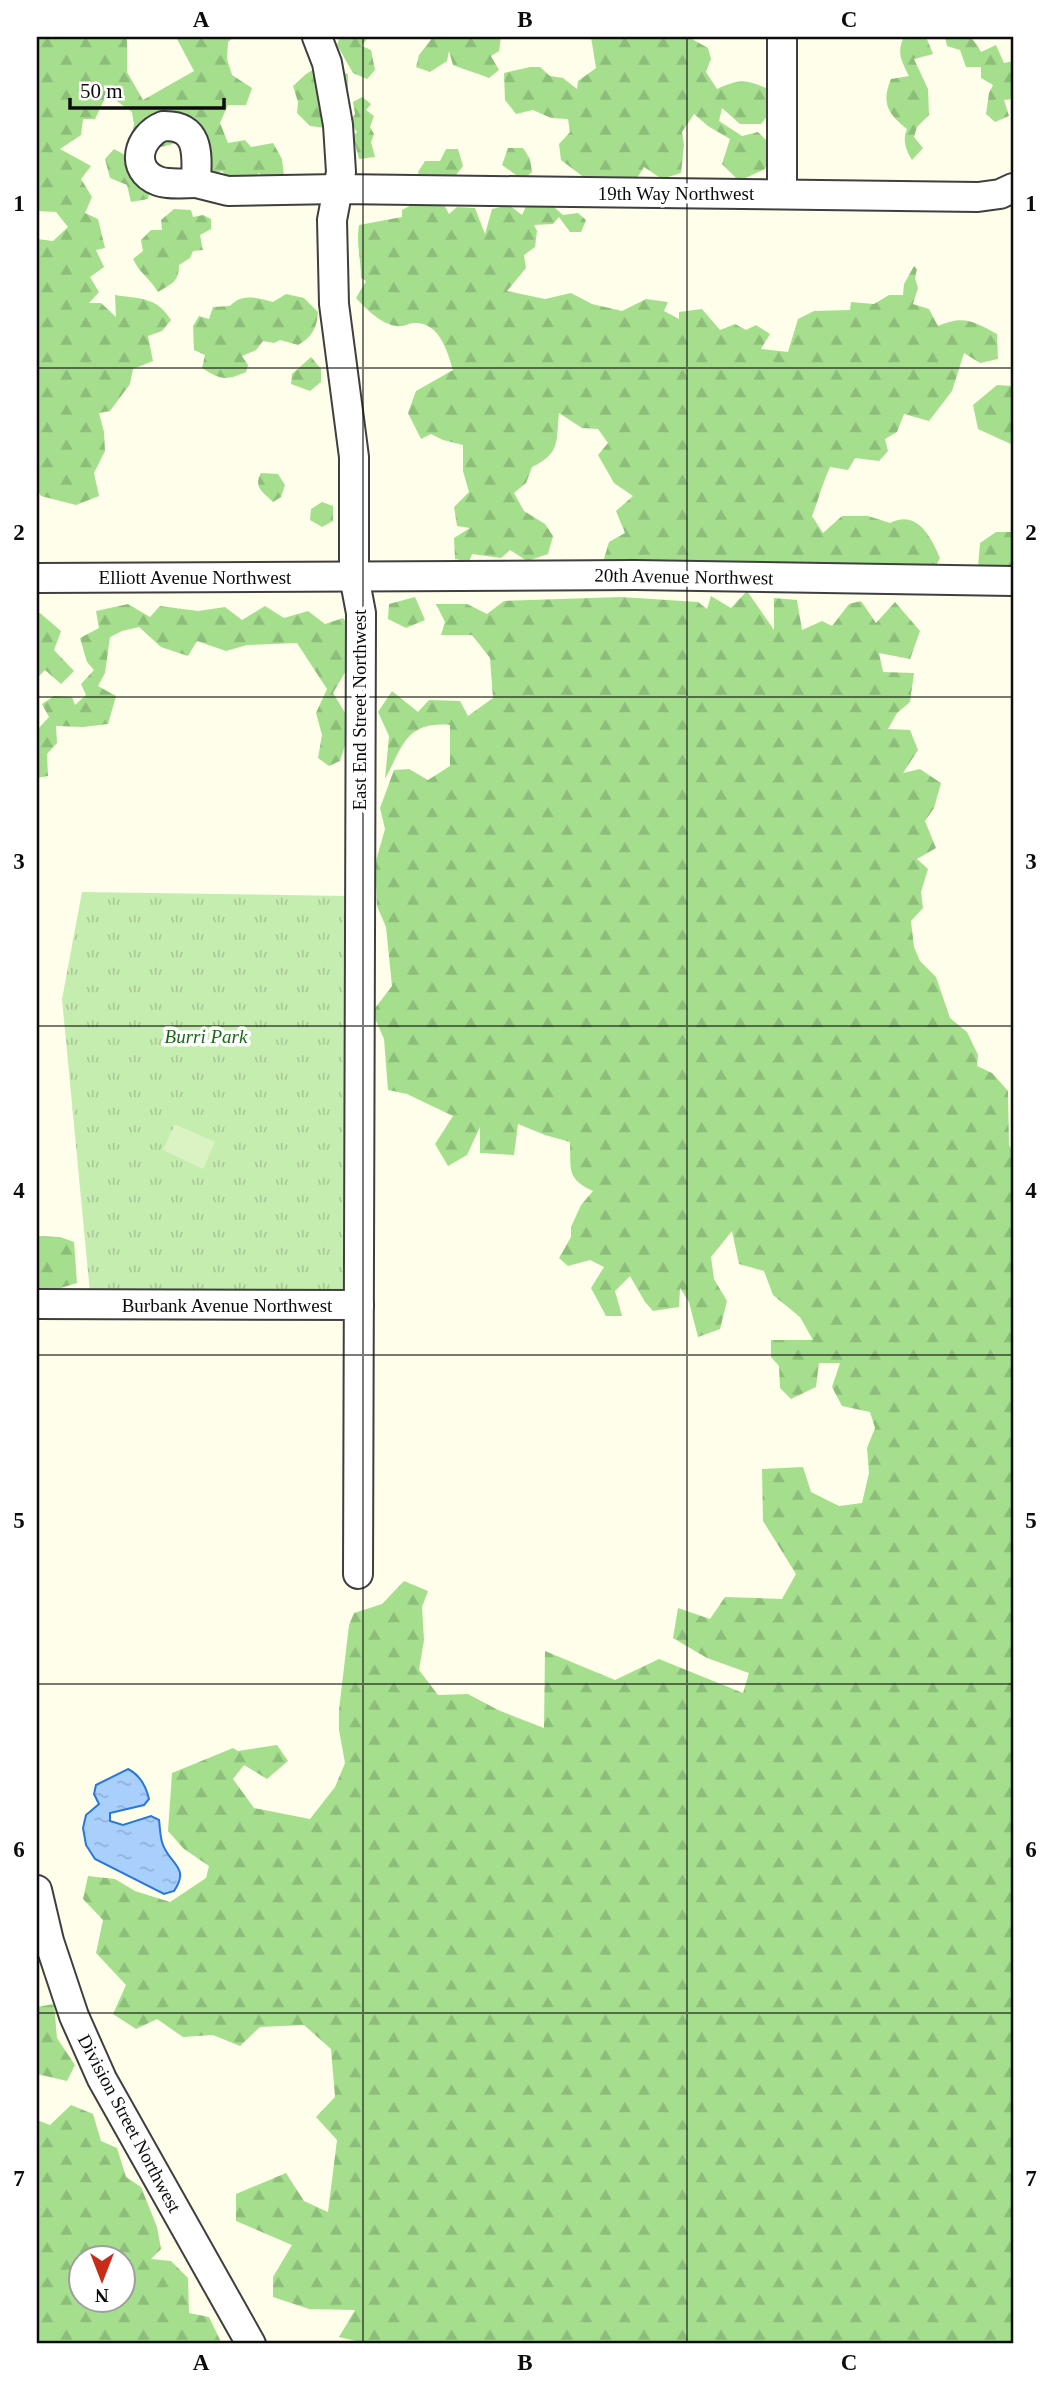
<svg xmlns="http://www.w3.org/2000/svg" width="1050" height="2381" font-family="'Times New Roman',serif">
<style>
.forest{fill:url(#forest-firs);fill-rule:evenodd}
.park{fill:url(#park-tufts)}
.pitch{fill:#dbf3c3}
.water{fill:url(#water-ripples);stroke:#2977da;stroke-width:2}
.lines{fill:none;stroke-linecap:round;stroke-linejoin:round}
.minor-casing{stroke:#3f3f3f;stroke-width:32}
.minor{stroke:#fff;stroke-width:28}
.grid{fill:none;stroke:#0c0c0c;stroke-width:2;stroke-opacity:0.55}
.labels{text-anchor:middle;stroke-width:7;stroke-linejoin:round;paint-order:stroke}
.street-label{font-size:19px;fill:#0c0c0c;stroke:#fff}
.park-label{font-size:19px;font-style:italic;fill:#1a6916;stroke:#fff}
.neatline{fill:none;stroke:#0c0c0c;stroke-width:2.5}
.grid-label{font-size:23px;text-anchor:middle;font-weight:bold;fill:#0c0c0c}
</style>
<defs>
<pattern id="forest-firs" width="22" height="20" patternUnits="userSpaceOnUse" patternTransform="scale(1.75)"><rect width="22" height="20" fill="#a5df8e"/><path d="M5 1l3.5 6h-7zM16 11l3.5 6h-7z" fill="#8dbe79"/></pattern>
<pattern id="park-tufts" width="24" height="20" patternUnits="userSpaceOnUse" patternTransform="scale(1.75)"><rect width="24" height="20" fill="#c6edb0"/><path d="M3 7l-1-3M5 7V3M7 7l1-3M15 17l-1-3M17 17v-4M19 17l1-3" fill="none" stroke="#a9ca96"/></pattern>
<pattern id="water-ripples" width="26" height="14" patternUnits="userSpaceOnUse" patternTransform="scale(1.75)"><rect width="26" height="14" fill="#a9d0fc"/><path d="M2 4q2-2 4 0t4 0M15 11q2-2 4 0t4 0" fill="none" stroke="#90b1d7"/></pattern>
</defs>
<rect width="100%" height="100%" fill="#fffeea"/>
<!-- forest -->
<g class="forest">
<path d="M37 37H127V72L143 100 194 71 176 37H234L228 42 227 59 232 75 252 88 246 105H228L220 123 228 143 245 140 251 147 273 143 282 159 284 176 264 180 259 173 241 192 222 171 202 177 189 164 177 143 153 149 130 143 134 124 132 112 107 94 95 119H83L81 135 60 149 91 166 81 179 92 197 85 213 98 219 105 248 96 250 104 267 90 277 99 292 89 303H101L116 317 115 295C139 299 156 296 171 320L162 331 148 336 153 361 133 369 130 384 110 411 99 413 104 432 105 451 94 473 99 496 76 505 41 496 37 490V239L53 241 68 227 56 212 37 211Z"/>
<path d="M340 37H368L362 46 371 50 375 70 367 79 353 73 337 45Z"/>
<path d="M433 37H501L499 51 491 56 499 70 489 78C477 73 465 70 453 65L449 51 447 61 430 72 416 67 419 55Z"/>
<path d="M591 37H692V39L708 48 711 59 706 72 717 89C738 79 747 79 768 89L771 111 761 124H740L722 108 719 121 742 136 758 132 773 147 765 169 739 181 722 164 730 139 708 126 694 114 682 132 684 145 681 173 662 179 644 167 635 181 617 177 598 188 561 160 559 144 570 132 568 119 551 118 533 110 516 114 505 100 504 73 530 67H540L550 76 563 78 577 89 578 81 596 68Z"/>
<path d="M904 37H926L933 54 914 59 928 89 929 115 917 127 914 137 923 148 912 160C906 150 902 140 907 129 888 114 881 103 891 79L909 76C902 62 896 52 904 37Z"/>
<path d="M945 37C966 37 971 32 981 52L996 45 1004 63 1013 61V99L1004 100 1009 116 995 122 986 114 989 93 993 85 981 78V67H966L960 50 947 46Z"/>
<path d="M319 66 348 74V88L339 96 326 128 310 126 297 113 298 102 293 86 306 74Z"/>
<path d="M362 97 371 104 366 110 374 116 370 127 374 134 371 142 375 157 359 159 353 136 357 132 350 122 355 114 353 102Z"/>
<path d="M508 148H523L530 159 532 172 523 180 502 165Z"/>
<path d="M114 149 134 160 152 182 148 199 131 202 127 185 110 178 105 159Z"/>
<path d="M446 149H458L463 166 456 175H447V186L422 184 418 172 425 161H440Z"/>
<path d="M546 200 563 215 578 213 586 220 581 232H570L559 217 553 224 534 225 537 231 535 247 524 255 526 268 507 291 545 299 571 293 592 304 622 311 646 299 668 302 664 311 679 319V312L702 309 720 330 735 324 746 330 756 325 770 334 761 349 788 352 798 319 814 311 850 310 851 302 874 304 889 295H903L904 284 914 266 917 269 915 278 918 288 913 304 929 309 938 326C964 315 973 321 997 334L998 359 980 363 964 353 952 391 929 421 904 414 897 432 885 439 888 451 879 461 855 458 848 470 830 467C822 485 819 498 812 516L823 533 842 516H868L890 523C917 509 931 537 940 558L925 587 752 563 737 570 603 562 609 542 625 533 616 511 633 496 614 483 598 455 608 443 598 429 582 428 559 413C556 441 561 453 532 467L526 483 514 493 524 511 545 524 553 536 548 554 527 561 510 550 501 558 472 554 469 562 455 559 454 538 470 528 457 526 454 507 469 492 463 471V445L443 440 431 434 421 439 408 413 416 391 453 370C447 350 439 321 413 323 409 323 406 326 402 326 385 328 367 310 356 298L366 281 361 278C361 259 356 244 359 225L402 217V210L417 202 444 205 449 214 457 207 475 208 485 234 492 209 509 205 522 215 527 204Z"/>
<path d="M174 209 191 210 193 217 203 215 211 219V229L200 235 203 250 193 251 190 258 179 265C179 282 171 284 158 292 149 277 140 274 133 259L143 251 141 240 151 230H162L161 220Z"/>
<path d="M286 294 304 298 318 312C317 328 312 337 298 345L280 340 274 343 263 341 256 350 242 356 248 365 246 372C225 381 221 380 202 368L205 355 194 350 193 326 199 316 209 319 213 307 230 306C242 293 258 298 273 302Z"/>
<path d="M311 357 321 369V382L310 391 291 384 292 374Z"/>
<path d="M997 385 1013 386V445L978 429 973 405Z"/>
<path d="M261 473 278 474 285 485 281 497 273 502C263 492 253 488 261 473Z"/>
<path d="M322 502 333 506V521L322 527 310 520 311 509Z"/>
<path d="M996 532H1013V574L978 567 980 543Z"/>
<path d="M747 591 774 630V598L797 600 802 630 822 621 832 626 849 604 861 601 876 623 895 602 920 631 910 659 879 653 883 672 914 673 910 702 897 713 888 729 910 730 918 750 903 773 920 769 941 783 934 808 925 821 936 848 917 859 928 869 921 892 923 908 911 921 914 947 920 961 936 977 950 1018 967 1032 978 1055 977 1066 992 1073 1008 1091 1009 1145 1013 1153V2344H369L339 2337 355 2310 309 2309 273 2297V2277L292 2245 236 2221V2194L286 2173 304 2201 328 2212 337 2140 316 2117 335 2097 331 2049 304 2025 260 2027 240 2046 213 2035 183 2037 157 2019 136 2029 113 2014 126 1985 96 1953 103 1920 83 1899 88 1876 115 1879 135 1891 170 1902 206 1878 209 1866 184 1849 168 1831 172 1773 233 1748 238 1751 277 1745 288 1761 267 1779 244 1765 233 1779 254 1808 310 1819 335 1787 345 1763 339 1730V1710L349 1625 354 1613 382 1604 404 1581 428 1591 422 1607 424 1640 419 1670 438 1695 468 1694 498 1710 544 1728 545 1651 615 1680 659 1659 743 1693 749 1673 707 1658 673 1638 678 1608 710 1619 725 1597 782 1599 796 1574 763 1521 762 1469 803 1467 811 1492 839 1506 862 1503 869 1473 867 1448 875 1428 870 1412 842 1406 832 1387 840 1363H819L816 1387 791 1399 780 1388 779 1366 771 1357V1340H813L800 1317 773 1295 764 1271 739 1264 732 1231 711 1257 714 1279 727 1301 720 1329 698 1337 689 1302 680 1288 679 1307 653 1311 645 1302 630 1276 615 1291 622 1316H606L591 1288 604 1267 590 1260 568 1266 559 1258 571 1237V1227L581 1205 593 1191C566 1179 571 1169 570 1142L545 1135 518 1124 514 1155 480 1153V1127L467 1155 448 1166 435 1144 453 1116 407 1094 388 1090 384 1039 372 1012 392 986 386 927 377 906 375 864 385 829 380 808 394 770 409 769 428 780 450 766V725C406 721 403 746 385 779L389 736 378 712 392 691 418 712 429 700 460 701 468 716 493 698 490 658 472 635H441L445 622 436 604H467L487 614 504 601 621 597 698 602 707 609 711 596 731 608Z"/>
<path d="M415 597 425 620 406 628 388 619 389 604Z"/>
<path d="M128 604 150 617 160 606 198 611 225 607 242 620 265 606 284 618 308 611 325 624 343 618 354 631 347 669 333 693 352 724 340 761 329 766 318 758 322 735 316 713 327 689 297 643 247 645 226 651 197 641 188 656 161 647 139 627 122 631 110 637 105 673 98 686 116 696 108 724 83 727 56 726 57 743 47 754 48 776 37 778V730L49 717 42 704 54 696 72 697 75 705 86 695 81 684 94 670 87 662 80 638 99 628 96 611Z"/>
<path d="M37 613H40L61 631 54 650 74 671 61 684 45 670 37 678Z"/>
<path d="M37 1236 60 1237 74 1242 77 1283 44 1293 37 1292Z"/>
<path d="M54 2004 57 2038 75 2065 67 2081 37 2074V2007Z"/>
<path d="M71 2105 93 2114 101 2141 117 2148 126 2177 141 2187 157 2227 161 2249 151 2259 171 2261 188 2278 189 2313 209 2317 222 2344H37V2120L50 2125ZM80 2258H122V2300H80Z"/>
</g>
<!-- park -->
<path class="park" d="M82 892 348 896 345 1298 90 1293 62 999Z"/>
<!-- pitch -->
<path class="pitch" d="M175 1124 215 1142 203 1169 163 1150Z"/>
<!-- water -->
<path class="water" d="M128 1769C140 1775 146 1786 149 1799L144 1805 110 1813V1821L123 1825 151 1816 159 1820C160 1827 160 1835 162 1842 168 1864 191 1866 174 1891L164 1894 95 1859 86 1845 83 1828 86 1815 99 1804 94 1794 96 1785Z"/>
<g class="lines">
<defs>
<g id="minor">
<path d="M317 37 327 63 338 125 341 172 332 220 334 304 354 457V576L361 613 358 1574"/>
<path d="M163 126C201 125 197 156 196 183 184 183 169 185 158 181 129 170 138 136 163 126Z"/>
<path d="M196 183 228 191 338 189 978 197 1000 194 1013 188"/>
<path d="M782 193V37"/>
<path d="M37 578 635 575 1013 581"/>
<path d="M37 1304 359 1305"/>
<path d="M37 1890 49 1941 74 2016 102 2079 251 2344"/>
</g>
</defs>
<!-- minor casing -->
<use href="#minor" class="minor-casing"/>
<!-- minor -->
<use href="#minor" class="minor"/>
</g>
<!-- grid -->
<path class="grid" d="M363 37V2344M687 37V2344M37 368H1013M37 697H1013M37 1026H1013M37 1355H1013M37 1684H1013M37 2013H1013"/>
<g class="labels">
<!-- street labels -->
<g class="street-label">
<text x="676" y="200">19th Way Northwest</text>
<text transform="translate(684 576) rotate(1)" y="7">20th Avenue Northwest</text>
<text x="195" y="584">Elliott Avenue Northwest</text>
<text transform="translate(359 710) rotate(-90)" y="7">East End Street Northwest</text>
<text x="227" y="1312">Burbank Avenue Northwest</text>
<text transform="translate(130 2123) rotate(62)" y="7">Division Street Northwest</text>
</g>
<!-- park labels -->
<g class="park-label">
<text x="206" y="1043">Burri Park</text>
</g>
</g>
<!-- border -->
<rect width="1050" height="2381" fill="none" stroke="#ffffff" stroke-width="77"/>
<!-- north arrow -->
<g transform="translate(102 2279) rotate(180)"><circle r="33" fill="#ffffff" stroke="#9e9e9e" stroke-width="2"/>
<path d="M0-5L12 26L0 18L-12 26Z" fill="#c82b17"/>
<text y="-10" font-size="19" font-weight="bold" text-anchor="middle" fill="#0c0c0c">N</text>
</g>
<!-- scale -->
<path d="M70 98v10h154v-10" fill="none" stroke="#0c0c0c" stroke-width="3.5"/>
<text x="80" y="98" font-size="21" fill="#0c0c0c" stroke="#ffffff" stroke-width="5" paint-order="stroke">50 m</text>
<rect x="38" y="38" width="974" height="2304" class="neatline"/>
<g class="grid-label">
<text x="201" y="27">A</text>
<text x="525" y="27">B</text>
<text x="849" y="27">C</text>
<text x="19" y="211">1</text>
<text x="1031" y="211">1</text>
<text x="19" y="540">2</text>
<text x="1031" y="540">2</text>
<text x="19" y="869">3</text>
<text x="1031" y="869">3</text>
<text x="19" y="1198">4</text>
<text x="1031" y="1198">4</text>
<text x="19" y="1528">5</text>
<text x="1031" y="1528">5</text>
<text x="19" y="1857">6</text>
<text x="1031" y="1857">6</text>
<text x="19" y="2186">7</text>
<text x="1031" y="2186">7</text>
<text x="201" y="2370">A</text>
<text x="525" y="2370">B</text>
<text x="849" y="2370">C</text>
</g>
</svg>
